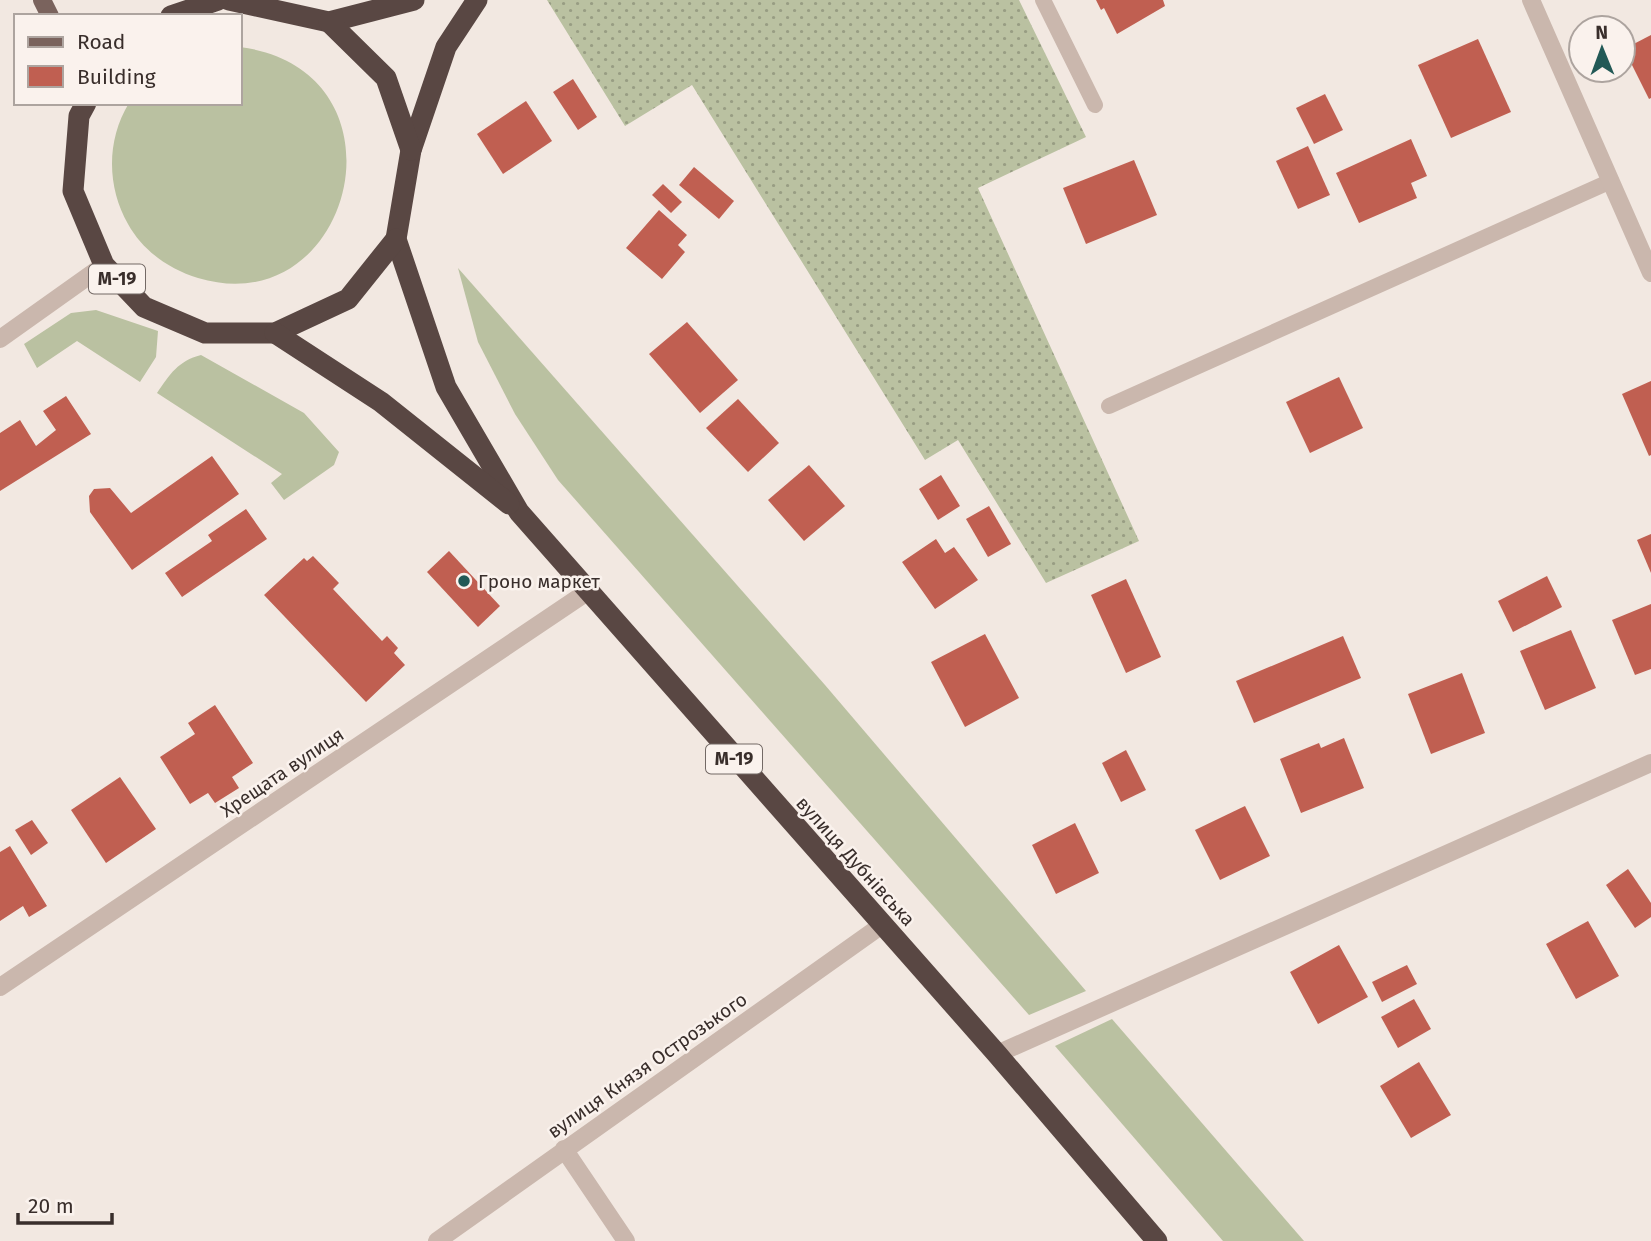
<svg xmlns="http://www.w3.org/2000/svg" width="1651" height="1241" font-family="'Fira Sans',sans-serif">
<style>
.grass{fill:#bac1a1}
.garden{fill:url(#garden-dots)}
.building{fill:#c05f51}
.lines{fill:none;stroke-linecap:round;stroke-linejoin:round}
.lane{stroke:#cab7ad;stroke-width:16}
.street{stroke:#cab7ad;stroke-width:18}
.primary{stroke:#7a635d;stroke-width:18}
.highway{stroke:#594743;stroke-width:21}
.poi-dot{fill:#225956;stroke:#faf2ed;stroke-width:2.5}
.labels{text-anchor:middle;stroke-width:5;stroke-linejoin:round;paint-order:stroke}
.shield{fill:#faf2ed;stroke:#736965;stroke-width:2}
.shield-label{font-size:18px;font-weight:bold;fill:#392e2b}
.poi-label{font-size:19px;fill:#392e2b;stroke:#faf2ed;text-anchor:start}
.street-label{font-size:19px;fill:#392e2b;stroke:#faf2ed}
</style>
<defs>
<pattern id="garden-dots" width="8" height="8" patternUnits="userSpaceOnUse" patternTransform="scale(1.75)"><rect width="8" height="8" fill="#bac1a1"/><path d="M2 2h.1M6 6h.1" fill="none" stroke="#989d83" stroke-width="1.8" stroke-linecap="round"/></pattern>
</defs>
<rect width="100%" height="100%" fill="#f2e8e1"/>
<!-- grass -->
<g class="grass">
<path d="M240 47C416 70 354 325 198 278 169 269 143 251 128 224 107 187 106 141 129 103H240Z"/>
<path d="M458 268 825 685 1086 991 1029 1015 558 480 515 414 478 342Z"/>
<path d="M96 310 158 331 156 357 140 382 77 341 37 368 24 344 71 313Z"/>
<path d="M201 355 304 413 339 452 334 465 284 500 271 483 282 474 157 393C170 374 178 361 201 355Z"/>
<path d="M1112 1019 1304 1241H1223L1055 1046Z"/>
</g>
<!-- garden -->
<path class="garden" d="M547 0H1019L1086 137 978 188 1139 541 1046 583 958 440 925 460 692 85 625 126Z"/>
<!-- building -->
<g class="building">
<path d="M1096 0H1163L1165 6 1117 34 1104 8 1101 10Z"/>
<path d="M1651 35V98L1649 99 1624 49Z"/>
<path d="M1478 39 1511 112 1451 138 1418 65Z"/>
<path d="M573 79 597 117 578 130 553 92Z"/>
<path d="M1325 94 1343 130 1314 144 1296 108Z"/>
<path d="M526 101 552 141 503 174 477 134Z"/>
<path d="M1411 139 1427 176 1411 183 1417 198 1359 223 1336 173Z"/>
<path d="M1308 146 1330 195 1298 209 1276 161Z"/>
<path d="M1134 160 1157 215 1086 244 1063 188Z"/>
<path d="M694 167 734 201 719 219 679 185Z"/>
<path d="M663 184 682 202 671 213 652 195Z"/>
<path d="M659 210 687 235 678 245 685 252 662 279 626 248Z"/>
<path d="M687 322 738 380 700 413 649 354Z"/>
<path d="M1339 377 1363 428 1310 453 1286 402Z"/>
<path d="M1651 381V455L1649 456 1622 394Z"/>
<path d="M66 396 91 434 0 491V433L20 420 36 446 56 430 43 411Z"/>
<path d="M738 399 779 443 748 472 706 428Z"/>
<path d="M212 456 239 494 132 570 90 512 89 496 94 489 110 488 131 513Z"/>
<path d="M809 465 845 506 804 541 768 500Z"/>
<path d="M941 475 960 506 938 520 919 489Z"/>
<path d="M989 506 1011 544 988 557 966 519Z"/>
<path d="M246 509 267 539 182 597 165 573 212 541 208 535Z"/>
<path d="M1651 534V573L1637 540Z"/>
<path d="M936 539 945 553 954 547 978 580 935 609 902 562Z"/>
<path d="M449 551 500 606 478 627 427 572Z"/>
<path d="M313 556 339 583 333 589 382 641 387 636 398 648 394 653 405 665 366 702 264 595 304 558 307 561Z"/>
<path d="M1547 576 1562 607 1513 632 1498 601Z"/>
<path d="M1126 579 1161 657 1126 673 1091 595Z"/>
<path d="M1651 604V669L1635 675 1612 620Z"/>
<path d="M1571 630 1596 688 1545 710 1520 651Z"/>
<path d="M985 634 1019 698 965 727 931 662Z"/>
<path d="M1343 636 1361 678 1254 723 1236 681Z"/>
<path d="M1462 673 1485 733 1431 754 1408 694Z"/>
<path d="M215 705 253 763 232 777 239 788 215 803 208 793 190 804 160 757 195 734 188 723Z"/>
<path d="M1344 738 1364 788 1301 813 1280 759 1319 743 1321 748Z"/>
<path d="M1126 750 1146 790 1121 802 1102 763Z"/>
<path d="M120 777 156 829 106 863 71 810Z"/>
<path d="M1245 806 1270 856 1220 880 1195 830Z"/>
<path d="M32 820 48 843 31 855 15 830Z"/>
<path d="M1075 823 1099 873 1056 894 1032 845Z"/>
<path d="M10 846 47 906 29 917 23 906 0 921V852Z"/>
<path d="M1628 869 1651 903V917L1635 928 1606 885Z"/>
<path d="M1588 921 1619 976 1576 999 1546 944Z"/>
<path d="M1339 945 1368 997 1318 1024 1290 972Z"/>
<path d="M1407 965 1417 984 1382 1002 1372 982Z"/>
<path d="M1414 999 1431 1029 1398 1048 1381 1017Z"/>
<path d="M1419 1062 1451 1115 1411 1138 1380 1086Z"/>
</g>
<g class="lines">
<!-- lane -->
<g class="lane">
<path d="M1043 0 1095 105"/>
<path d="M1109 406 1611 181"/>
</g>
<!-- street -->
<g class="street">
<path d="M1531 0 1651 273"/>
<path d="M0 339 104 265"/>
<path d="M0 987 587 592"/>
<path d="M997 1054 1651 763"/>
<path d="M564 1149 626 1241"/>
<path d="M437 1241 882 925"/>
</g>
<!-- primary -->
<path class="primary" d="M42 0 50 16"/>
<!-- highway -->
<g class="highway">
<path d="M229 0 329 22 414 0"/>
<path d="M477 0 446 47 411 150 396 239 446 387 519 512 997 1054 1157 1241"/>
<path d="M171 16 218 0"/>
<path d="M329 22 386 78 411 150"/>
<path d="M86 103 79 116 73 191 104 265 144 307 205 333H275L348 299 396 239"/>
<path d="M275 333 381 402 509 504"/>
</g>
</g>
<!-- markers -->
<circle class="poi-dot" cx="464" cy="581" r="7"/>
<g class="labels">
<!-- shield labels -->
<g class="shield">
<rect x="89" y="264.5" width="56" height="29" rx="5"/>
<rect x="706" y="744.5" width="56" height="29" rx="5"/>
</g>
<g class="shield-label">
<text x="117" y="285">М-19</text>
<text x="734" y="765">М-19</text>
</g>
<!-- poi labels -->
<g class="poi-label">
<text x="478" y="588">Гроно маркет</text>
</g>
<!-- street labels -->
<g class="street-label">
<text transform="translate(282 772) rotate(-34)" y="7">Хрещата вулиця</text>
<text transform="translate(856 861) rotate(48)" y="7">вулиця Дубнівська</text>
<text transform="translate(647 1065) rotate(-35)" y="7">вулиця Князя Острозького</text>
</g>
</g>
<!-- legend -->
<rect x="14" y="14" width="228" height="91" fill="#faf2ed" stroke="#ada49f" stroke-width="2"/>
<rect x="28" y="37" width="35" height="10" fill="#7a635d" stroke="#ada49f" stroke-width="2"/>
<text x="77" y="49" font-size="21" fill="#392e2b">Road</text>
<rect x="28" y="66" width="35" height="21" fill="#c05f51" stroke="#ada49f" stroke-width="2"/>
<text x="77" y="84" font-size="21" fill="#392e2b">Building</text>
<!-- north arrow -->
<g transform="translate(1602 49) rotate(359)"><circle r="33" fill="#faf2ed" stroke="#ada49f" stroke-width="2"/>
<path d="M0-5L12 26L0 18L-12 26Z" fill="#225956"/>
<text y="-10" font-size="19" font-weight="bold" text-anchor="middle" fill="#392e2b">N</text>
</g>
<!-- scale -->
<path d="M18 1213v10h94v-10" fill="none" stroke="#392e2b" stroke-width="3.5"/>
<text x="28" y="1213" font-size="21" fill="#392e2b" stroke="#faf2ed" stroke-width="5" paint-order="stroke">20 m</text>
</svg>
